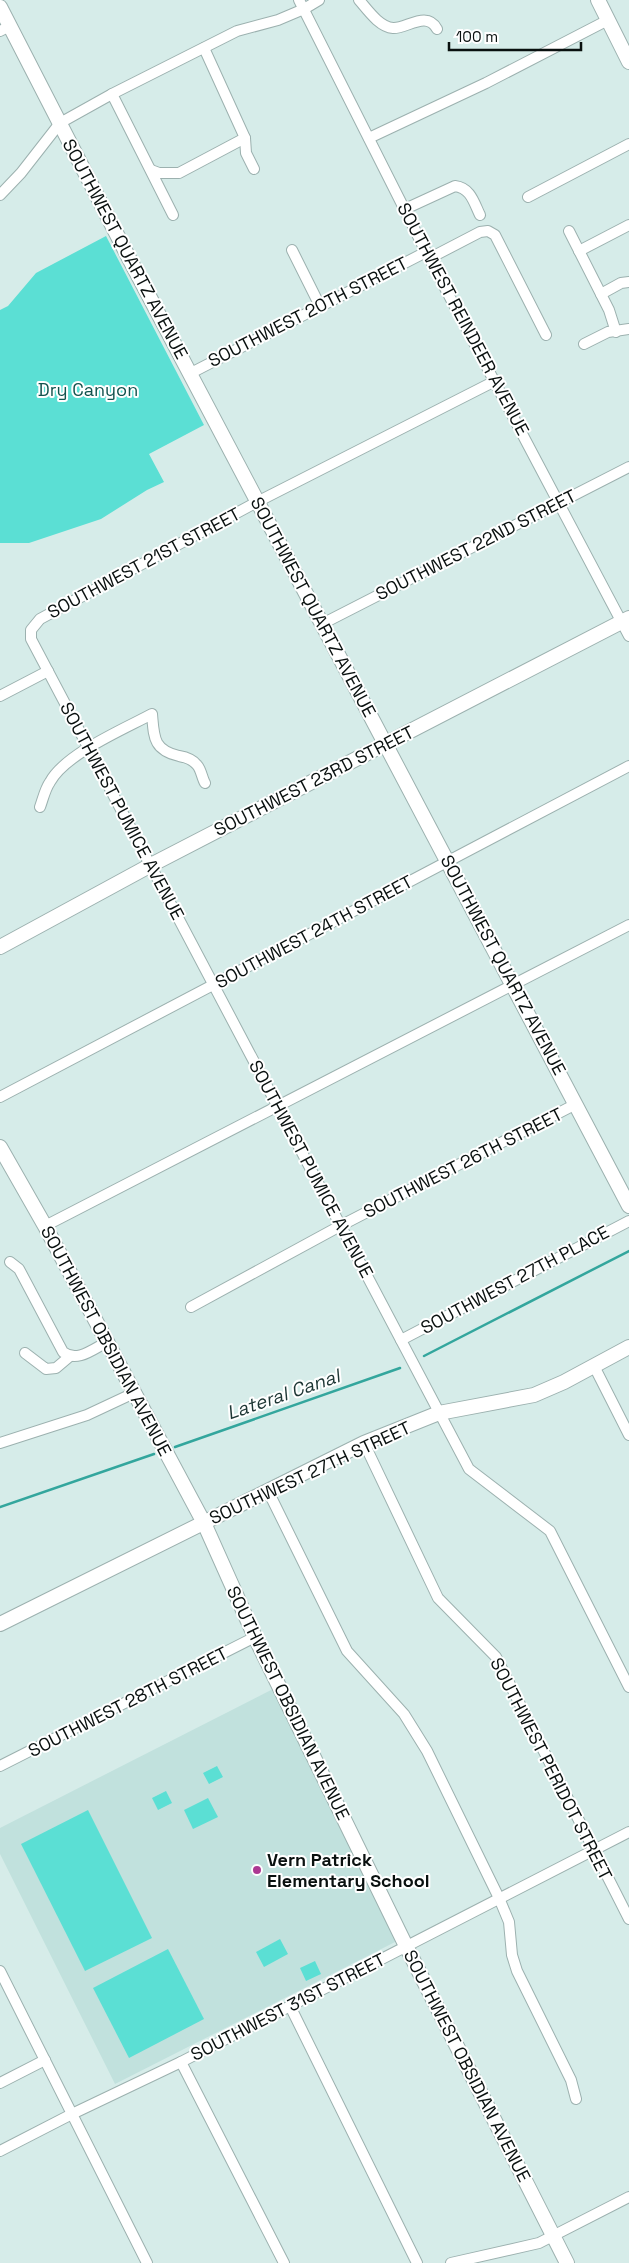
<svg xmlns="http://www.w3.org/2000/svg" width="629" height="2263" font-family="'Space Grotesk',sans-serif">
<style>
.built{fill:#c1e1dd}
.green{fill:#5bdfd4}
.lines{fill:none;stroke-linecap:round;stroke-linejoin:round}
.stream{stroke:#33a69d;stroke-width:2.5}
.street-casing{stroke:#9cb1af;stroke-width:12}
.secondary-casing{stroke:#9cb1af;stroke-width:16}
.street{stroke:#fff;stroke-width:10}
.secondary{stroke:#fff;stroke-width:14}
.poi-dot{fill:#ac3993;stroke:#fff;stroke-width:2}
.labels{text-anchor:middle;stroke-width:4;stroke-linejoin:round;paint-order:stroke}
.street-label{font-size:18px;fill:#09100f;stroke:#fff}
.park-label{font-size:18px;fill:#12534e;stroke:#fff}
.poi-label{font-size:18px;font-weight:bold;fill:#09100f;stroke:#fff;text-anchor:start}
.water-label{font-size:19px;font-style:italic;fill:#1d3634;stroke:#fff}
</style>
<rect width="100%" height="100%" fill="#d6ece9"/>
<!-- built -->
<path class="built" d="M273 1689 397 1941 115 2084 0 1854V1828Z"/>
<!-- green -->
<g class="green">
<path d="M106 236 204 425 149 454 164 482 147 490 101 519 29 543H0V310L8 306 36 273Z"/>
<path d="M217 1766 223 1777 209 1784 203 1773Z"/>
<path d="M166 1791 172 1803 158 1810 152 1798Z"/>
<path d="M208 1798 218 1817 193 1829 184 1810Z"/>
<path d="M88 1810 152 1938 85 1971 21 1844Z"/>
<path d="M280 1939 288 1954 264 1967 256 1952Z"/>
<path d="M168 1949 204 2019 129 2058 93 1988Z"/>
<path d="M315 1961 321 1974 306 1981 300 1968Z"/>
</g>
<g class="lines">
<!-- stream -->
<g class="stream">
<path d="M424 1356 629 1251"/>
<path d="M175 1447 400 1368"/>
<path d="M0 1507 154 1454"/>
</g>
<defs>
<g id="street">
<path d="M299 0 426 252 629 636"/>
<path d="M359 0C367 9 379 27 393 28 406 29 427 10 437 29"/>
<path d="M0 31 10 26"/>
<path d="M204 48 245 138 246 153 254 169"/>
<path d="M112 94 173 215"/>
<path d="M369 138 486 83 608 20"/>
<path d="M151 170 159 173H179L245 138"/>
<path d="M0 195 21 173 60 123 112 94 237 31 278 20 304 9 319 0"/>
<path d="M528 197 629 144"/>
<path d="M405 209 455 186C471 188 474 203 480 215"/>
<path d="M569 231 609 310 616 332"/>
<path d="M292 250 320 306"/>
<path d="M579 251 629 225"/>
<path d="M430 258 480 232 488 231 495 235 546 335"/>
<path d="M601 294 621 283 629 282"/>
<path d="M584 344 608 332 629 329"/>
<path d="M191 373 426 252"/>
<path d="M495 381 257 502 40 619 31 630V639L469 1469 550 1531 629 1687"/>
<path d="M322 624 629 467"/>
<path d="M0 696 48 671"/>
<path d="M40 807C43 799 45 789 50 782 65 754 124 729 152 714 154 737 153 750 179 756 185 757 193 760 197 765 201 769 202 778 205 783"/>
<path d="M0 1097 629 766"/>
<path d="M45 1226 629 925"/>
<path d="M10 1262 19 1269 63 1352C77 1363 93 1349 107 1342"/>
<path d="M191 1307 340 1226 576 1104"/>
<path d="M401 1340 629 1221"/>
<path d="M25 1353 46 1369 56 1368 69 1357"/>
<path d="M594 1366 629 1435"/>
<path d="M0 1443 87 1415 134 1393"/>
<path d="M364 1443 438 1598 496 1657 629 1919"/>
<path d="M268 1491 347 1651 404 1714 427 1751 499 1898 509 1922 512 1955 517 1971 571 2080 576 2099"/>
<path d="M0 1766 255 1637"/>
<path d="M0 1971 147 2263"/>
<path d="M290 2006 417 2263"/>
<path d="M181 2062 284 2263"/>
<path d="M0 2083 45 2060"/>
<path d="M0 2151 72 2114 181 2062 629 1832"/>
<path d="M451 2263 539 2243 629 2197"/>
</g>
<g id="secondary">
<path d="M598 0 629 62"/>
<path d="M0 7 130 260 629 1206"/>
<path d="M0 947 151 865 629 618"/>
<path d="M0 1147 45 1226 204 1523 255 1637 406 1946 567 2263"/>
<path d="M0 1624 364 1443 439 1413 534 1395 564 1382 629 1347"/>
</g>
</defs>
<!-- street casing -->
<use href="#street" class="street-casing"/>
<!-- secondary casing -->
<use href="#secondary" class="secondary-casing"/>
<!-- street -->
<use href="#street" class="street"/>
<!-- secondary -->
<use href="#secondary" class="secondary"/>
</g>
<!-- markers -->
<circle class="poi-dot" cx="257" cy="1870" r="5"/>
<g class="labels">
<!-- street labels -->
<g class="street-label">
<text transform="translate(125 249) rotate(62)" y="6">SOUTHWEST QUARTZ AVENUE</text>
<text transform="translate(308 312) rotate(-27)" y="6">SOUTHWEST 20TH STREET</text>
<text transform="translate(463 319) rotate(62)" y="6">SOUTHWEST REINDEER AVENUE</text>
<text transform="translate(476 545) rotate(-27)" y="6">SOUTHWEST 22ND STREET</text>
<text transform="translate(144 563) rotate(-28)" y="6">SOUTHWEST 21ST STREET</text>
<text transform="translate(313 607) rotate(62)" y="6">SOUTHWEST QUARTZ AVENUE</text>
<text transform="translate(314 781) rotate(-27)" y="6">SOUTHWEST 23RD STREET</text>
<text transform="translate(122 811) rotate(62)" y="6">SOUTHWEST PUMICE AVENUE</text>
<text transform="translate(314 932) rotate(-28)" y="6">SOUTHWEST 24TH STREET</text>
<text transform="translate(503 965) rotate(62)" y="6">SOUTHWEST QUARTZ AVENUE</text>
<text transform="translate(463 1163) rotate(-27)" y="6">SOUTHWEST 26TH STREET</text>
<text transform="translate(311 1169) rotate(62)" y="6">SOUTHWEST PUMICE AVENUE</text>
<text transform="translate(515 1280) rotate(-28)" y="6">SOUTHWEST 27TH PLACE</text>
<text transform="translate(106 1341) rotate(62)" y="6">SOUTHWEST OBSIDIAN AVENUE</text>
<text transform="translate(310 1473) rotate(-25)" y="6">SOUTHWEST 27TH STREET</text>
<text transform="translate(128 1702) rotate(-27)" y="6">SOUTHWEST 28TH STREET</text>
<text transform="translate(288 1703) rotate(64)" y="6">SOUTHWEST OBSIDIAN AVENUE</text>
<text transform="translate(551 1769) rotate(63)" y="6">SOUTHWEST PERIDOT STREET</text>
<text transform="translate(288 2007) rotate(-27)" y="6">SOUTHWEST 31ST STREET</text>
<text transform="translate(467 2066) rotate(63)" y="6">SOUTHWEST OBSIDIAN AVENUE</text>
</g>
<!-- park labels -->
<g class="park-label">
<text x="88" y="396">Dry Canyon</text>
</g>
<!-- poi labels -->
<g class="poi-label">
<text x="267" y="1866">Vern Patrick<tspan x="267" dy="21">Elementary School</tspan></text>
</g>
<!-- water labels -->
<g class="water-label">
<text transform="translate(283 1394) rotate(-19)" y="7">Lateral Canal</text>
</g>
</g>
<!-- scale -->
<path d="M449 42v8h132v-8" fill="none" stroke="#09100f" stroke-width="2.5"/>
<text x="456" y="42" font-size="15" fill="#09100f" stroke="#ffffff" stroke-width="4" paint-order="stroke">100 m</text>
</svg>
